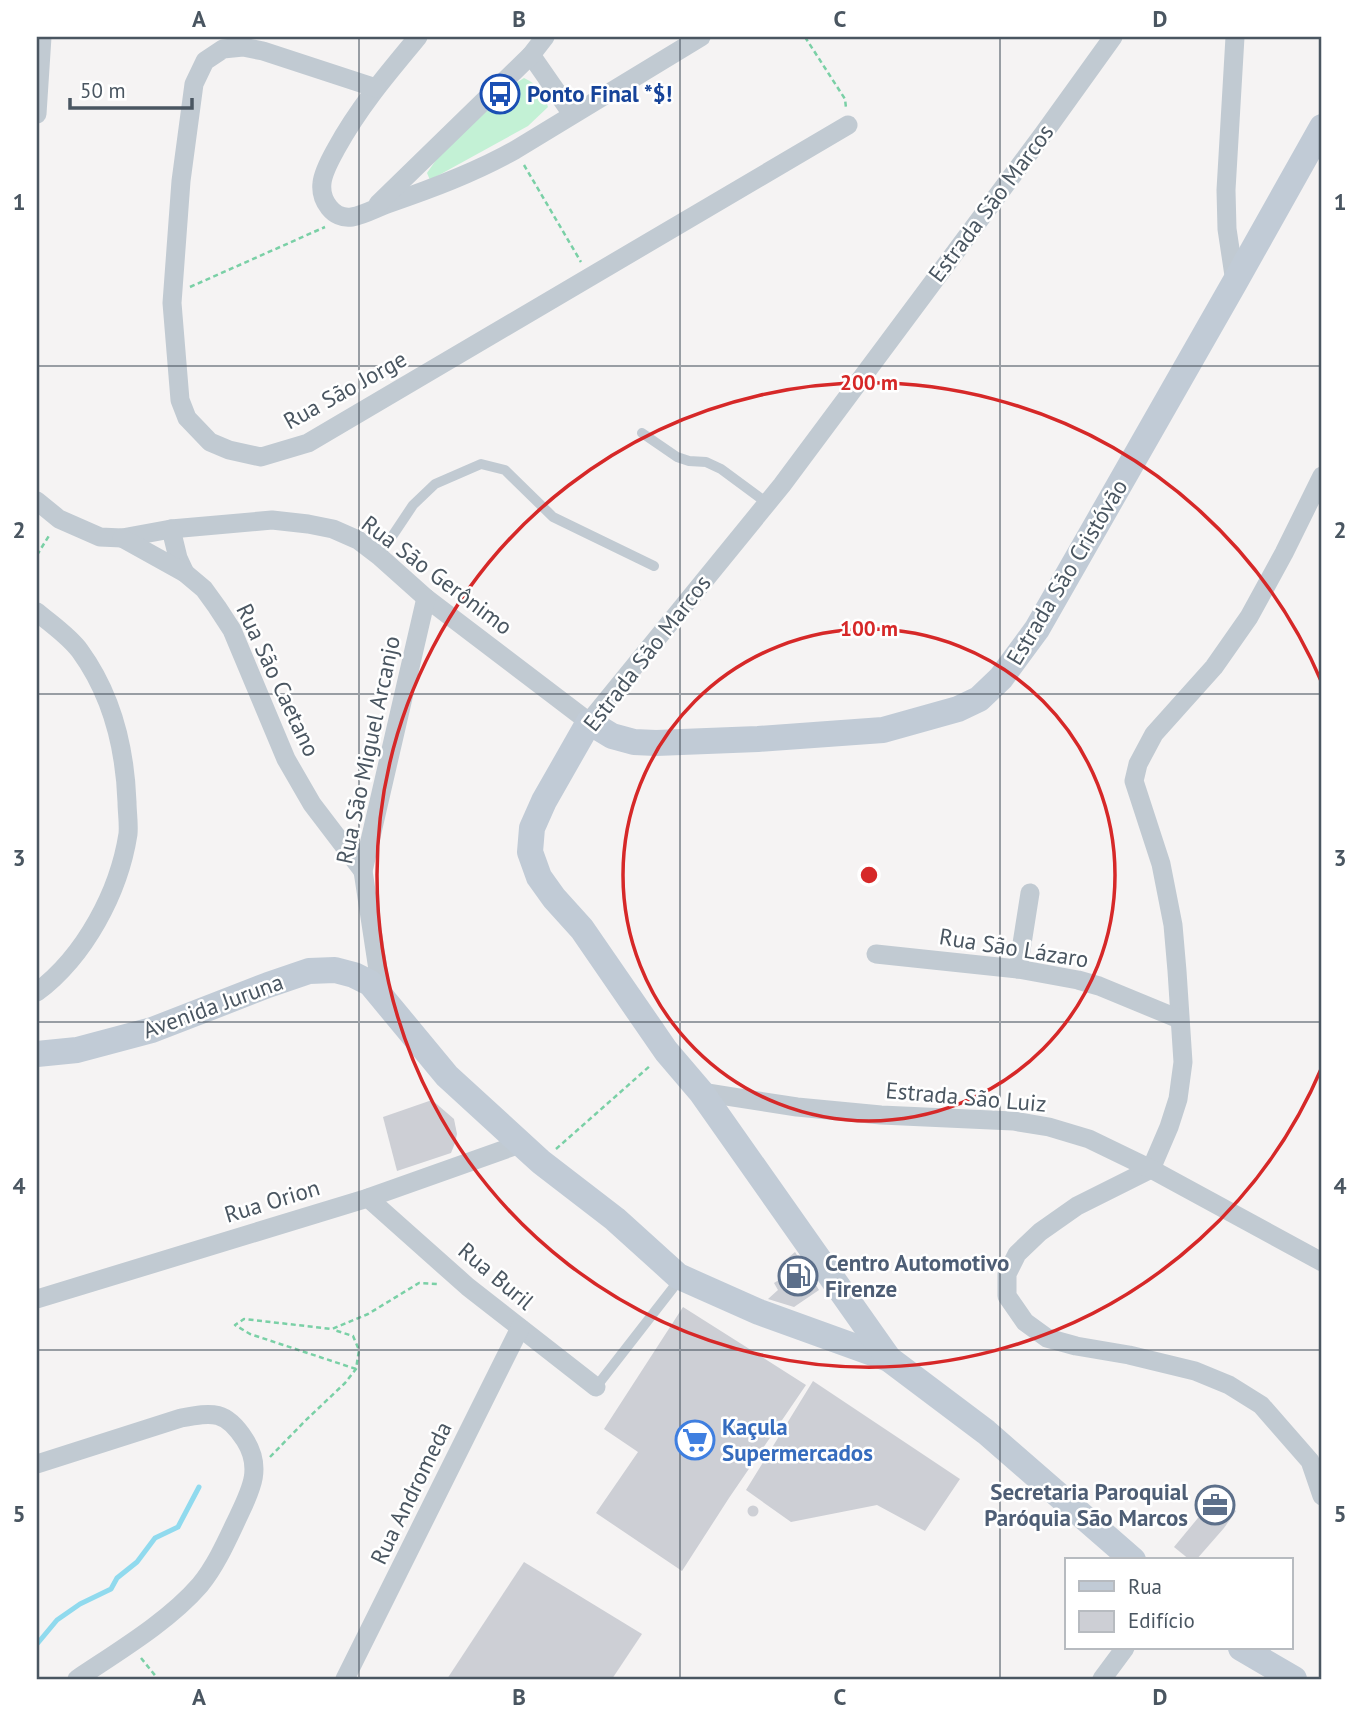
<svg xmlns="http://www.w3.org/2000/svg" width="1359" height="1716" font-family="'PT Sans',sans-serif">
<style>
.green{fill:#c3f1d5}
.lines{fill:none;stroke-linecap:round;stroke-linejoin:round}
.stream{stroke:#90daee;stroke-width:5}
.building{fill:#cdcfd5}
.path{stroke:#7ad0a6;stroke-width:2.5;stroke-dasharray:5 3.5;stroke-linecap:butt}
.lane{stroke:#c1cad2;stroke-width:10}
.street{stroke:#c1cad2;stroke-width:19}
.secondary{stroke:#c1cbd6;stroke-width:26}
.grid{fill:none;stroke:#4a5661;stroke-width:2;stroke-opacity:0.55}
.ring{fill:none;stroke:#d62828;stroke-width:3.5}
.labels{text-anchor:middle;stroke-width:5;stroke-linejoin:round;paint-order:stroke}
.transit-label{font-size:23px;font-weight:bold;fill:#164399;stroke:#fff;text-anchor:start}
.street-label{font-size:23px;fill:#4a5661;stroke:#fff}
.service-label{font-size:23px;font-weight:bold;fill:#4e5e75;stroke:#fff;text-anchor:start}
.shop-label{font-size:23px;font-weight:bold;fill:#366cbe;stroke:#fff;text-anchor:start}
.centre{fill:#d62828;stroke:#fff;stroke-width:3.5}
.ring-label{font-size:21px;text-anchor:middle;font-weight:bold;fill:#d62828;stroke:#fff;stroke-width:5;stroke-linejoin:round;paint-order:stroke}
.neatline{fill:none;stroke:#4a5661;stroke-width:2.5}
.grid-label{font-size:23px;text-anchor:middle;font-weight:bold;fill:#4a5661}
</style>
<rect width="100%" height="100%" fill="#f5f3f3"/>
<!-- green -->
<path class="green" d="M524 78C536 83 544 94 548 107L528 126 430 180 427 173 445 147 505 90Z"/>
<g class="lines">
<!-- stream -->
<path class="stream" d="M37 1644 57 1620 80 1604 111 1589 117 1578 137 1562 155 1538 178 1527 199 1487"/>
</g>
<!-- building -->
<g class="building">
<path d="M432 1100 454 1119 457 1134 455 1143 451 1153 397 1171 383 1117Z"/>
<path d="M795 1252 819 1290 794 1307 768 1299 778 1290 774 1283 797 1269 788 1258Z"/>
<path d="M683 1307 806 1385 729 1498 682 1571 596 1513 638 1452 604 1429Z"/>
<path d="M813 1381 960 1479 925 1531 877 1505 791 1522 746 1490Z"/>
<path d="M1217 1495 1236 1511 1224 1528 1196 1560H1190L1174 1547Z"/>
<circle cx="753" cy="1511" r="5.5"/>
<path d="M524 1562 642 1634 612 1679H447Z"/>
</g>
<g class="lines">
<!-- path -->
<g class="path">
<path d="M805 37 845 99 846 108"/>
<path d="M524 165 581 262"/>
<path d="M190 287 325 227"/>
<path d="M37 555 50 534"/>
<path d="M556 1149 651 1065"/>
<path d="M356 1369 250 1334 235 1325 244 1319 332 1329 368 1314 419 1283 438 1284"/>
<path d="M270 1457 305 1421 345 1383 356 1369 359 1350 353 1336 334 1330"/>
<path d="M141 1658 158 1679"/>
</g>
<!-- lane -->
<g class="lane">
<path d="M642 433 677 457 689 461 706 462 721 469 767 503"/>
<path d="M379 556 413 505 435 484 481 464 505 470 553 517 654 566"/>
<path d="M596 1387 673 1288"/>
</g>
<!-- street -->
<g class="street">
<path d="M418 37C388 73 359 107 336 149 331 158 323 172 322 183 320 200 333 220 352 217 364 215 376 208 387 204 431 189 474 173 515 150L701 37"/>
<path d="M1235 37 1226 190 1227 229 1235 282"/>
<path d="M531 55 572 114"/>
<path d="M376 88 263 51 243 47 223 49 205 61 194 84 181 181 172 303 180 400 187 418 210 442 229 450 261 457 308 443 848 125"/>
<path d="M37 114 42 37"/>
<path d="M378 204 531 55 545 37"/>
<path d="M1322 476 1284 553 1249 617 1214 667 1154 734 1138 764 1134 781 1161 864 1173 925 1177 971 1183 1062 1178 1099 1169 1127 1151 1169 1077 1206 1040 1232 1017 1254 1007 1274V1296L1025 1322 1047 1338 1076 1346 1129 1355 1195 1371 1229 1385 1261 1405 1310 1461 1322 1496"/>
<path d="M37 501 59 519 100 537 122 538 171 529 272 520 308 524 333 529 358 540 379 556 426 598 589 722 782 485 1044 133 1113 37"/>
<path d="M171 529 178 558 185 573"/>
<path d="M122 538 185 573 204 589 217 607 232 630 286 759 312 804 363 871"/>
<path d="M37 612C51 624 69 636 80 651 112 695 125 749 127 802 127 812 129 823 128 834 119 892 85 956 37 992"/>
<path d="M876 954 1018 969 1078 980 1099 986 1179 1019"/>
<path d="M1018 969 1030 893"/>
<path d="M382 996 363 871 426 598"/>
<path d="M701 1092 797 1107 881 1115 1013 1121 1049 1127 1089 1139 1151 1169 1322 1262"/>
<path d="M368 1198 468 1287 596 1387"/>
<path d="M37 1299 368 1198 520 1144"/>
<path d="M37 1464 181 1418C213 1412 226 1410 245 1440 262 1467 252 1488 239 1515 228 1538 217 1564 200 1585 168 1622 117 1652 77 1679"/>
<path d="M345 1679 520 1328"/>
<path d="M1102 1679 1125 1648"/>
</g>
<!-- secondary -->
<g class="secondary">
<path d="M37 1054 77 1050 152 1030 268 985 309 971 335 970 354 975 370 983 447 1076 541 1162 615 1219 678 1276 759 1312 889 1359 986 1432 1133 1560"/>
<path d="M889 1359 701 1092 666 1051 582 929 554 898 539 877 530 852 532 828 544 801 589 722 612 736 634 742 656 743 758 739 883 730 958 709 979 699 1001 678 1037 629 1235 282 1322 127"/>
<path d="M1241 1648 1294 1679"/>
</g>
</g>
<!-- grid -->
<path class="grid" d="M359 37V1679M680 37V1679M1000 37V1679M37 366H1322M37 694H1322M37 1022H1322M37 1350H1322"/>
<!-- distance rings -->
<g class="ring">
<circle cx="869" cy="875" r="246"/>
<path d="M1322 1067A492 492 0 1 1 1322 683"/>
</g>
<!-- icons -->
<defs>
<symbol id="bus-ring" viewBox="-11 -11 22 22"><circle r="9.5" fill="#fff" stroke="#1a4fb4" stroke-width="1.5"/><path d="M-5-6H5V4H4V6H2V4H-2V6H-4V4H-5ZM-3.5-4V0h7V-4ZM-3.5 1.2v1.5H-2V1.2ZM2 1.2v1.5H3.5V1.2Z" fill="#1a4fb4"/></symbol>
<symbol id="fuel-ring" viewBox="-11 -11 22 22"><circle r="9.5" fill="#fff" stroke="#5c6f8a" stroke-width="1.5"/><path d="M-5.5-6h7V0h2V4h1.3V-2.5L3-4.5l.8-.8L6-3V5H2.5V1h-1V6h-7ZM-4.2-4.7v3.2H.2V-4.7Z" fill="#5c6f8a"/></symbol>
<symbol id="supermarket-ring" viewBox="-11 -11 22 22"><circle r="9.5" fill="#fff" stroke="#3f7fe0" stroke-width="1.5"/><path d="M-6-5.5h2.5l.6 2H6L4.5 2H-2.5L-4.4-4H-6ZM-1.5 3.2a1.3 1.3 0 1 0 .1 0ZM3 3.2a1.3 1.3 0 1 0 .1 0Z" fill="#3f7fe0"/></symbol>
<symbol id="office-ring" viewBox="-11 -11 22 22"><circle r="9.5" fill="#fff" stroke="#5c6f8a" stroke-width="1.5"/><path d="M-6-3h4V-5.5h4V-3h4V5H-6ZM-1-4.5V-3h2v-1.5ZM-6 0V1H6V0Z" fill="#5c6f8a"/></symbol>
</defs>
<g fill-rule="evenodd">
<use href="#bus-ring" x="478" y="72" width="44" height="44"/>
<use href="#fuel-ring" x="776" y="1254" width="44" height="44"/>
<use href="#supermarket-ring" x="673" y="1418" width="44" height="44"/>
<use href="#office-ring" x="1193" y="1483" width="44" height="44"/>
</g>
<g class="labels">
<!-- transit labels -->
<g class="transit-label">
<text x="527" y="102">Ponto Final *$!</text>
</g>
<!-- street labels -->
<g class="street-label">
<text transform="translate(991 203) rotate(-53)" y="8">Estrada São Marcos</text>
<text transform="translate(345 390) rotate(-29)" y="8">Rua São Jorge</text>
<text transform="translate(1067 572) rotate(-59)" y="8">Estrada São Cristóvão</text>
<text transform="translate(437 575) rotate(37)" y="8">Rua São Gerônimo</text>
<text transform="translate(647 653) rotate(-52)" y="8">Estrada São Marcos</text>
<text transform="translate(278 680) rotate(65)" y="8">Rua São Caetano</text>
<text transform="translate(368 750) rotate(-78)" y="8">Rua São Miguel Arcanjo</text>
<text transform="translate(1014 948) rotate(9)" y="8">Rua São Lázaro</text>
<text transform="translate(213 1006) rotate(-20)" y="8">Avenida Juruna</text>
<text transform="translate(966 1097) rotate(5)" y="8">Estrada São Luiz</text>
<text transform="translate(272 1201) rotate(-17)" y="8">Rua Orion</text>
<text transform="translate(496 1276) rotate(40)" y="8">Rua Buril</text>
<text transform="translate(411 1493) rotate(-64)" y="8">Rua Andromeda</text>
</g>
<!-- service labels -->
<g class="service-label">
<text x="825" y="1271">Centro Automotivo<tspan x="825" dy="26">Firenze</tspan></text>
<text x="1188" y="1500" text-anchor="end">Secretaria Paroquial<tspan x="1188" dy="26">Paróquia São Marcos</tspan></text>
</g>
<!-- shop labels -->
<g class="shop-label">
<text x="722" y="1435">Kaçula<tspan x="722" dy="26">Supermercados</tspan></text>
</g>
</g>
<circle cx="869" cy="875" r="10" class="centre"/>
<g class="ring-label">
<text x="869" y="390">200 m</text>
<text x="869" y="636">100 m</text>
</g>
<!-- border -->
<rect width="1359" height="1716" fill="none" stroke="#ffffff" stroke-width="77"/>
<!-- legend -->
<rect x="1065" y="1558" width="228" height="91" fill="#ffffff" stroke="#b7bbc0" stroke-width="2"/>
<rect x="1079" y="1581" width="35" height="10" fill="#c1cbd6" stroke="#b7bbc0" stroke-width="2"/>
<text x="1128" y="1594" font-size="21" fill="#4a5661">Rua</text>
<rect x="1079" y="1611" width="35" height="21" fill="#cdcfd5" stroke="#b7bbc0" stroke-width="2"/>
<text x="1128" y="1628" font-size="21" fill="#4a5661">Edifício</text>
<!-- scale -->
<path d="M70 98v10h122v-10" fill="none" stroke="#4a5661" stroke-width="3.5"/>
<text x="80" y="98" font-size="21" fill="#4a5661" stroke="#ffffff" stroke-width="5" paint-order="stroke">50 m</text>
<rect x="38" y="38" width="1282" height="1640" class="neatline"/>
<g class="grid-label">
<text x="199" y="27">A</text>
<text x="519" y="27">B</text>
<text x="840" y="27">C</text>
<text x="1160" y="27">D</text>
<text x="19" y="210">1</text>
<text x="1340" y="210">1</text>
<text x="19" y="538">2</text>
<text x="1340" y="538">2</text>
<text x="19" y="866">3</text>
<text x="1340" y="866">3</text>
<text x="19" y="1194">4</text>
<text x="1340" y="1194">4</text>
<text x="19" y="1522">5</text>
<text x="1340" y="1522">5</text>
<text x="199" y="1705">A</text>
<text x="519" y="1705">B</text>
<text x="840" y="1705">C</text>
<text x="1160" y="1705">D</text>
</g>
</svg>
